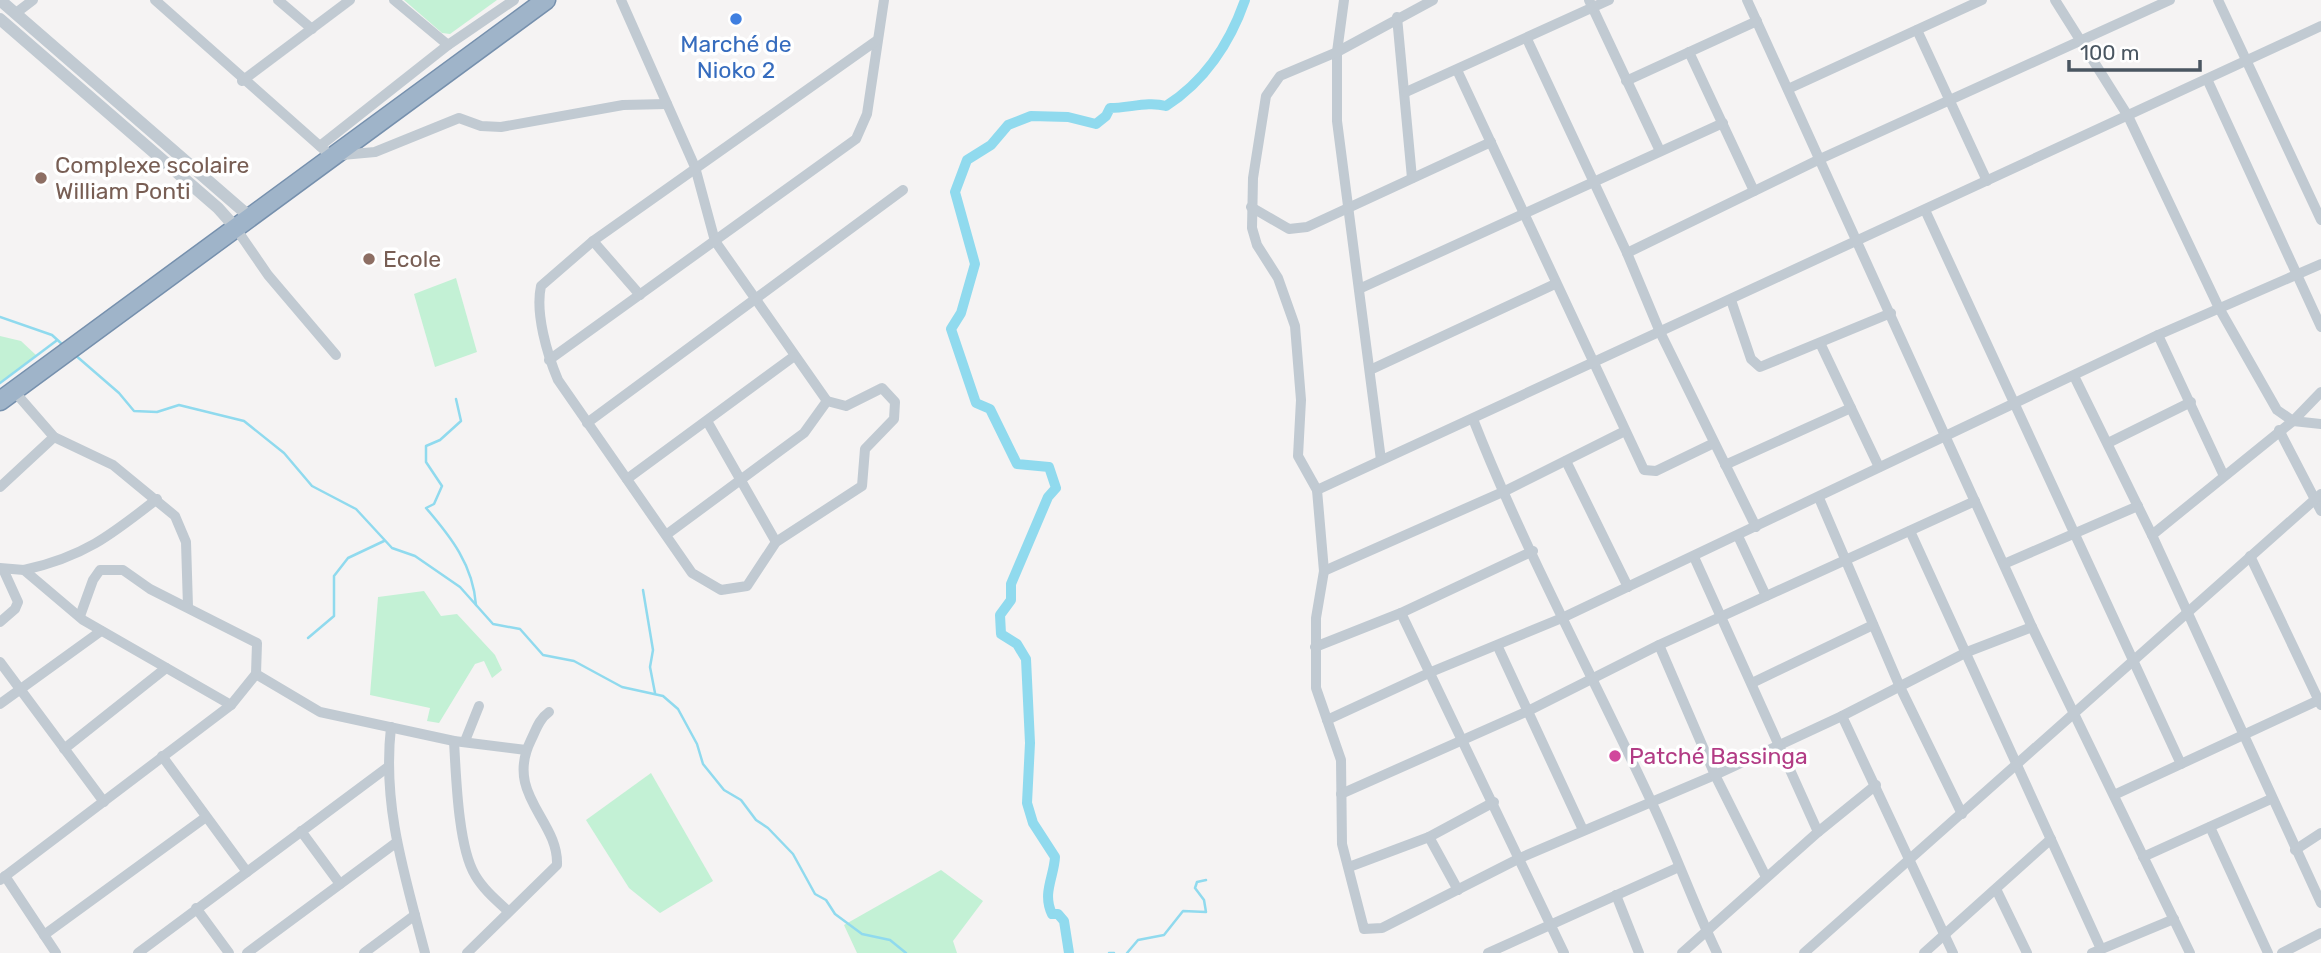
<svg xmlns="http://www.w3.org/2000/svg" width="2321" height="953" font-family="Rubik,sans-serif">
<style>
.green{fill:#c3f1d5}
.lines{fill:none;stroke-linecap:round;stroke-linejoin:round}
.stream{stroke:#90daee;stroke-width:2.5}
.canal{stroke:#90daee;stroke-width:10}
.trunk-casing{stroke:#7690ad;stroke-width:21}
.minor{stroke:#c1cad2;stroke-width:10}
.tertiary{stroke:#c1cad2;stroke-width:12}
.trunk{stroke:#9fb4c9;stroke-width:18}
.shop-dot{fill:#3f7fe0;stroke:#fff;stroke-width:2.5}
.education-dot{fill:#8d6e63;stroke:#fff;stroke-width:2.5}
.hotel-dot{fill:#d1479c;stroke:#fff;stroke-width:2.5}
.labels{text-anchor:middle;stroke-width:7;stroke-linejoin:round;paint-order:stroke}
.shop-label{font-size:23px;fill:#366cbe;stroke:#fff}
.education-label{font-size:23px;fill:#785e54;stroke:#fff;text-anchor:start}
.hotel-label{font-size:23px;fill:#b23c85;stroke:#fff;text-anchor:start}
</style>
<rect width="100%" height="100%" fill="#f5f3f3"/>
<!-- green -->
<g class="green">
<path d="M404 0H497L450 34 442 33Z"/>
<path d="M456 278 477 352 435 367 414 294Z"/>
<path d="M0 336 21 341 37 356 0 383Z"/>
<path d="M424 591 441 616 457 614 495 655 502 670 492 678 484 661 475 664 439 723 427 721 430 708 370 695 378 597Z"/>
<path d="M651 773 713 881 660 913 629 888 586 820Z"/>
<path d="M941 870 983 901 953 941 957 953H857L844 925Z"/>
</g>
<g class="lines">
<!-- stream -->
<g class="stream">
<path d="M0 317 52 335 63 345"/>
<path d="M74 354 119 393 134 411 157 412 179 405 244 421 284 453 312 486 356 509 392 548 415 556 460 587 493 624 520 629 543 655 574 661 622 687 663 696 678 709 697 744 703 764 724 790 741 800 756 820 768 828 793 854 815 894 826 900 835 914 862 934 890 940 906 953"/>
<path d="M0 383 56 341"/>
<path d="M456 399 461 421 440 440 426 446V462L442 486 434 504 426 508C451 537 473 565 476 605"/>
<path d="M643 590 653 650 650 667 655 693"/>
<path d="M308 638 334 616V576L348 558 384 541"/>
<path d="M1109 953H1114"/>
<path d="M1127 953 1138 940 1164 935 1183 911 1206 912 1204 900 1195 888 1197 882 1206 880"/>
</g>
<!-- canal -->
<path class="canal" d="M1069 953 1064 921 1058 914H1052C1042 893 1054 877 1055 857L1033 823 1027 803 1030 743 1026 659 1017 644 1001 634 1000 615 1011 600V584L1048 497 1056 488 1049 467 1017 464 990 409 976 403 951 329 961 313 975 264 955 192 967 160 991 145 1008 125 1031 116 1068 117 1096 124 1106 116 1110 108C1129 108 1148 101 1166 106 1204 82 1230 43 1245 0"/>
<defs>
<path id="trunk" d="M0 401 546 0"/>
</defs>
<!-- trunk casing -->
<use href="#trunk" class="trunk-casing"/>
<!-- minor -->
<g class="minor">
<path d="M155 0 331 156 375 152 459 118 481 126 501 127 623 105 667 104"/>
<path d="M278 0 312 29"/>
<path d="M394 0 448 45"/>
<path d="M621 0 695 167 715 241 827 401"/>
<path d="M1344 0 1337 52V121L1381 460"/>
<path d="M1433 0 1337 52 1280 76 1266 96 1253 178 1252 228 1257 245 1278 278 1295 326 1301 400 1298 456 1317 490 1324 571 1316 618V688L1341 760 1342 844 1364 929 1382 928 1520 858 1715 775 1842 716 1967 652 2032 627"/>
<path d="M1589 0 1660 151"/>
<path d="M1747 0 2032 627 2190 953"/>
<path d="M2055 0 2128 116 2219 308 2277 410 2293 421 2321 424"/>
<path d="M2218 0 2321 220"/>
<path d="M16 13 33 0"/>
<path d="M1397 17 1412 178"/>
<path d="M1917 30 1987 181"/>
<path d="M1527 39 1627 253 1660 332 1756 527"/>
<path d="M1689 52 1754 191"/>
<path d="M1457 70 1644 470 1656 471 1714 443"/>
<path d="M2207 79 2321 327"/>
<path d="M242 81 350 0"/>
<path d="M1626 81 1757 21"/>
<path d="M1788 89 1982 0"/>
<path d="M1406 92 1609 0"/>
<path d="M320 146 448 45 514 0"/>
<path d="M1251 207 1289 229 1307 227 1491 142"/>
<path d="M1925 210 2181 764"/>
<path d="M235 227 268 275 336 355"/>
<path d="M593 241 640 295"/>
<path d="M1627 253 1820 159 2170 0"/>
<path d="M1359 289 1723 123"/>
<path d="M1731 300 1751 359 1760 367 1891 313"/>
<path d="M2158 335 2223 474"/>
<path d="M1820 343 1879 467"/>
<path d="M549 360 856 139 867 114 884 0"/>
<path d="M1370 370 1555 284"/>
<path d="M2074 376 2152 535 2321 903"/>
<path d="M14 391 54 437 113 465 175 516 186 542 188 607"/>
<path d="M1473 419C1524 549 1592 674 1651 801 1675 851 1693 903 1717 953"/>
<path d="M707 421 776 542"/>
<path d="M587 423 903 190"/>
<path d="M2279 430 2321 511"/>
<path d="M2108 443 2191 402"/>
<path d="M1566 461 1628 587"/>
<path d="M1725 465 1851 408"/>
<path d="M627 479 793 357"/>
<path d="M0 487 54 437"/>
<path d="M1317 490 2321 26"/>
<path d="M1819 498 1900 687 1962 814"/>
<path d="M1910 531 2101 949"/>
<path d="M666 535 804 433 827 401 846 406 882 388 895 402 894 419 865 449 862 486 776 542 747 586 721 590 692 573 558 380C547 354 535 313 541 286L593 241 876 41"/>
<path d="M2152 535 2293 421 2321 392"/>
<path d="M1738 536 1766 596"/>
<path d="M2250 556 2321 705"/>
<path d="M1694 557 1818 832"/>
<path d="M2004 564 2138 506"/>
<path d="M0 568 24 570 83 620 231 705"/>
<path d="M24 570C83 557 110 536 157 499"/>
<path d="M1324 571 1505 491 1625 431"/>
<path d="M1401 613 1564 953"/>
<path d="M0 622 15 609 18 602 3 569"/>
<path d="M1659 645 1715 775 1766 877"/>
<path d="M1315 647 1401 613 1533 551"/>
<path d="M1498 647 1583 830"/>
<path d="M0 662 104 802"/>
<path d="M256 674 320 712 454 741 526 750"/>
<path d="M1752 683 1873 625"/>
<path d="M0 704 101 631"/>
<path d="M1842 716 1953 953"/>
<path d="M1327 720 1431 672 1562 618 2158 335 2321 264"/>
<path d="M391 727C382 807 405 876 425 953"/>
<path d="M454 741C456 775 458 847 475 875 483 889 496 900 508 911"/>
<path d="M465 741 479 706"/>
<path d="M64 749 166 668"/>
<path d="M162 756 247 872"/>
<path d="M1341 794 1528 711 1659 645 1975 501"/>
<path d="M2114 795 2321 699"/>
<path d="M2210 827 2268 953"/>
<path d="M301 831 340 884"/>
<path d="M1429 837 1458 890"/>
<path d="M2295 850 2321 833"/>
<path d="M2143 857 2271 799"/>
<path d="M1349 867 1429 837 1494 802"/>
<path d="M5 876 56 953"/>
<path d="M0 880 231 705 256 674 257 643 150 589 123 570H100L93 580 80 616"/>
<path d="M1996 889 2027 953"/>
<path d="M1616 895 1639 953"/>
<path d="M196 908 229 953"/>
<path d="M44 935 206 817"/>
<path d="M138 953 388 767"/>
<path d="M247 953 397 842"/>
<path d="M364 953 415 915"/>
<path d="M467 953 557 865C559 820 504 795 531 740 536 730 539 719 549 712"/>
<path d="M1488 953 1679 867"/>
<path d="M1682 953 1818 832 1876 785"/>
<path d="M1804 953 2321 494"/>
<path d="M1924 953 2051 839"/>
<path d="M2092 953 2174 919"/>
<path d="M2282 953 2321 933"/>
</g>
<!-- tertiary -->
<g class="tertiary">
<path d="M0 0 250 217"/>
<path d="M0 19 218 208 235 227"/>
</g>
<!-- trunk -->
<use href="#trunk" class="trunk"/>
</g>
<!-- markers -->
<circle class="shop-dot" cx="736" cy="19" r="7"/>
<g class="education-dot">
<circle cx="41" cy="178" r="7"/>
<circle cx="369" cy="259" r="7"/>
</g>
<circle class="hotel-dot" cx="1615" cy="756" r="7"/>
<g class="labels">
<!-- shop labels -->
<g class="shop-label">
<text x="736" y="52">Marché de<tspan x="736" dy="26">Nioko 2</tspan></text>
</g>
<!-- education labels -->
<g class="education-label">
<text x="55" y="173">Complexe scolaire<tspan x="55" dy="26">William Ponti</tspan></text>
<text x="383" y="267">Ecole</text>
</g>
<!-- hotel labels -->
<g class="hotel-label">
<text x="1629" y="764">Patché Bassinga</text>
</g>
</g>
<!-- scale -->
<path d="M2069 60v10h131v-10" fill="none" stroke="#4a5661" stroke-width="3.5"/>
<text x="2080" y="60" font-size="21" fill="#4a5661" stroke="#ffffff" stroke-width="5" paint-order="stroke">100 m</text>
</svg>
